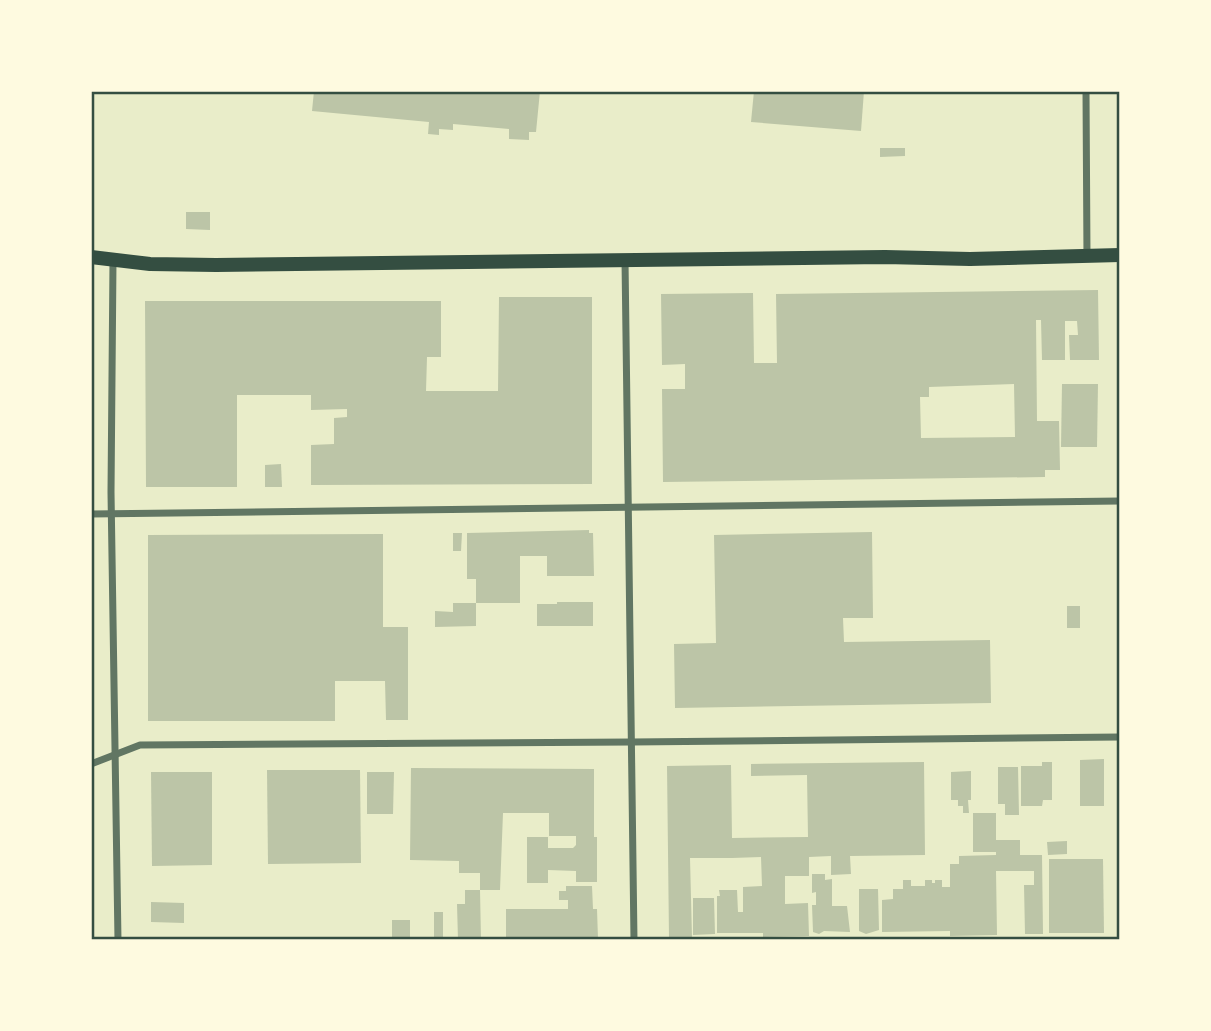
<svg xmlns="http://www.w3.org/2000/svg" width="1211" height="1031" font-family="'Nunito Sans',sans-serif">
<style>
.building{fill:#bcc5a7;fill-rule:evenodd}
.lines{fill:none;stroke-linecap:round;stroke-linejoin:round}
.minor{stroke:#617663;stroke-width:7}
.secondary{stroke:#344e41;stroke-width:14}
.neatline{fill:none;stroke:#344e41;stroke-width:2.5}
</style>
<rect width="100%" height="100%" fill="#e9edc9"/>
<!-- building -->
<g class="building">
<path d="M314 91H540L536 132H529V140L509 139V129L453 124V130L439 129V135L428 134 429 122 312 111Z"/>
<path d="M754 91H864L861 131 751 122Z"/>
<path d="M880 148H905V156L880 157Z"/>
<path d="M186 212H210V230L186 229Z"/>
<path d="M1098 290 1099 360H1070L1069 335H1078L1077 321H1065V360H1042L1041 320H1036L1037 421H1059L1060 470H1045V477L663 482 662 389H685V364L662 365 661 294 753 293 754 363H777L776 294ZM1014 384 1015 437 921 438 920 397H929V387Z"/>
<path d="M499 297H592V484L311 485V445L334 444V418L347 417V409L311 410V395H237V487H146L145 301H441V357H427L426 391H498Z"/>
<path d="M1062 384H1098L1097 447H1061Z"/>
<path d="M281 464 282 487H265V465Z"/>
<path d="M589 530V533H593L594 576H547V556H520V603H476V579H467V533Z"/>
<path d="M872 532 873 618H843L844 642 990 640 991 703 675 708 674 644 716 643 714 535Z"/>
<path d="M453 533H462L461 551H453Z"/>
<path d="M383 534V627H408V720H386L385 681H335V721H148V535Z"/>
<path d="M557 602H593V626H537V604H557Z"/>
<path d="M453 603H476V626L435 627V611L453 612Z"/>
<rect x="1067" y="606" width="13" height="22"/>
<path d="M1104 759V806H1080V760Z"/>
<path d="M924 762 925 855 850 856 851 874 831 875V856L809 857V876H785V904L808 903 809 936 763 937V933H717V896H720L719 890H737L738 912H743V887L762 886 761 857 732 858H690L692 938H669L667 766 731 765 732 838 808 837 807 775 751 776V764Z"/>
<path d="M1042 762H1052V800H1043L1042 806H1021V766H1042Z"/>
<path d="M998 767H1018L1019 815H1005V804H998Z"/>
<path d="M411 768 594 769V837H597V882H576V871L548 870V883H527V837H548V848H573L576 845V836H549V813H503L500 890H480V873H459V861L410 860Z"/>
<path d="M267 770H360L361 863 268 864Z"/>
<path d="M971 771V800H968L969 813H963V806H958V800H951V772Z"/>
<path d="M151 772H212V865L152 866Z"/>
<path d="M367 772H394L393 814H367Z"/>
<path d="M973 813H996V840H1020V855H1042L1043 934H1025L1024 885H1034V871H996L997 935 950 936V931L882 932V900L893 899V889H903V880H911V886H925V880H932V883H935V880H942V887H950V864H959V856L996 855V852H973Z"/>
<path d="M1067 841V854L1048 855 1047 842Z"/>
<path d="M1049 859H1103L1104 933H1049Z"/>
<path d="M812 874H825V880L832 879V906H847L850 932 824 931 819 934 813 932 812 905H816V892L812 893Z"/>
<path d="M566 886H592L593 909H597L598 939 506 940V909H568V900H559V891H566Z"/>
<path d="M859 889H878L879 930 866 934 859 931Z"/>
<path d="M465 890H480L481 940H458L457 904H465Z"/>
<path d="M693 898H714L715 934 693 935Z"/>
<path d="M151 902 184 903V923L151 922Z"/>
<rect x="434" y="912" width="9" height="28"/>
<rect x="392" y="920" width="18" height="20"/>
</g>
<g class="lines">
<!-- minor -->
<g class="minor">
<path d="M1086 91 1087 256"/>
<path d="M625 260 634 940"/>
<path d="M113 261 111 492 118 940"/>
<path d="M91 514 1120 501"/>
<path d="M91 764 140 745 632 742 1120 737"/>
</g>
<!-- secondary -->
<path class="secondary" d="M91 257 150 264 216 265 885 257 970 259 1120 255"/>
</g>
<!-- border -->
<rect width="1211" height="1031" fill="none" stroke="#fefae0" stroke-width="186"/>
<rect x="93" y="93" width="1025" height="845" class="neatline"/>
</svg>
